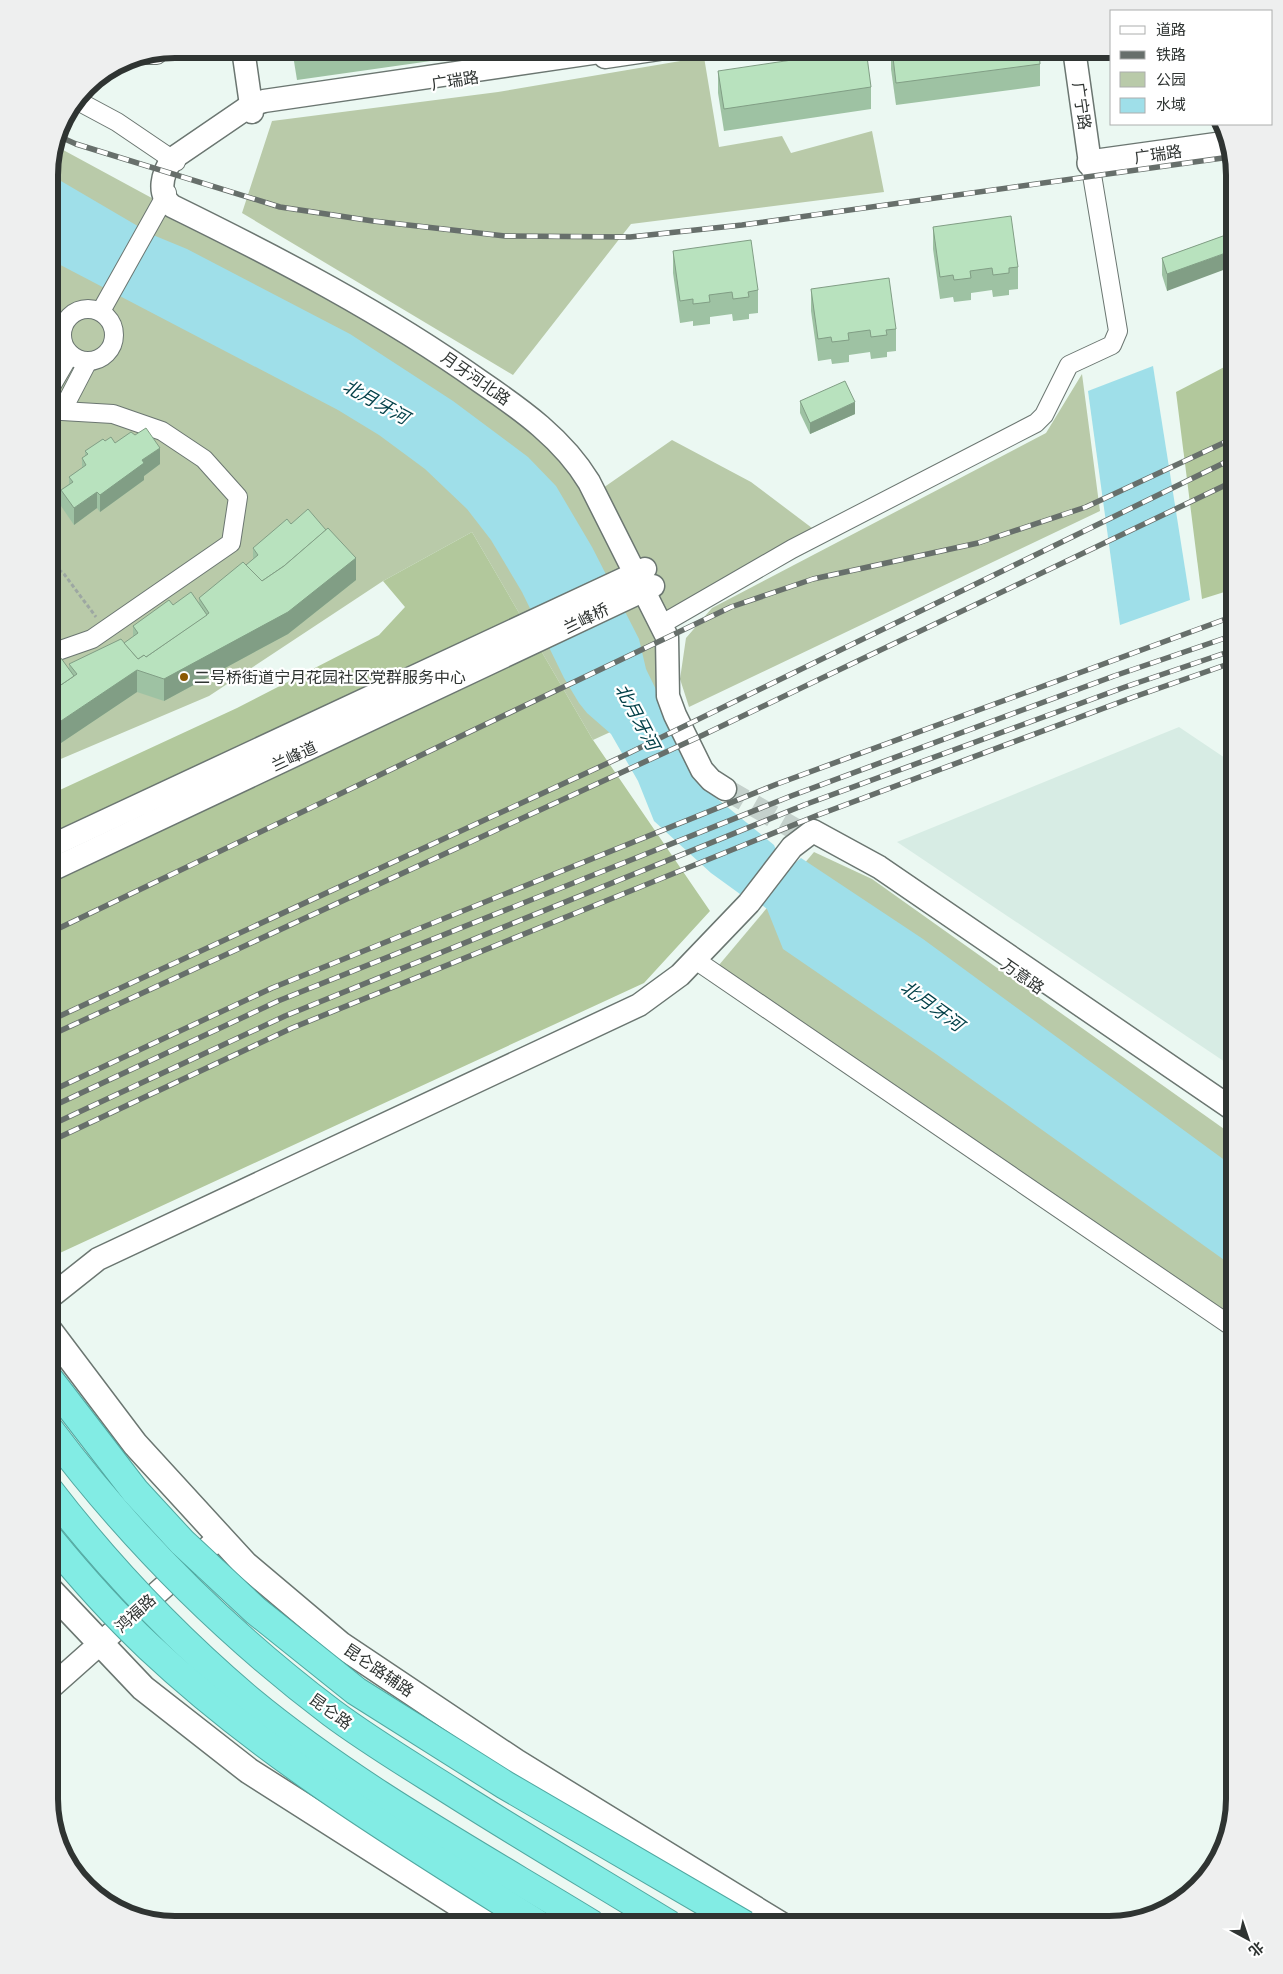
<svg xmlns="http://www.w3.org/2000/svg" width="1283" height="1974" font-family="'PT Sans','Noto Sans SC',sans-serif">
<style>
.built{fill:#d7ece4}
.green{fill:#b9caa9}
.forest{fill:#b2c89c}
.water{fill:#9fdfe9}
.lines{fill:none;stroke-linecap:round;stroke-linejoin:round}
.tertiary-tunnel{stroke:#c5d1cc;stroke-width:22;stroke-dasharray:22 11;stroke-linecap:butt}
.minor-casing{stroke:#6b7671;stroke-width:20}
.tertiary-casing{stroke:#6b7671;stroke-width:25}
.secondary-casing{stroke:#6b7671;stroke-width:28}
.path{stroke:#9da7a2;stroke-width:3;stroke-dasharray:4 2.5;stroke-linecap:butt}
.minor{stroke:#fff;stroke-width:18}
.tertiary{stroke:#fff;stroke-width:22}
.secondary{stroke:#fff;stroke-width:25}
.rail-casing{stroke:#676f6b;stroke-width:5.5}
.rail{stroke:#fff;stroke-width:4;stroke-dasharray:11;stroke-linecap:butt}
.trunk-bridge-casing{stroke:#51a8a1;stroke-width:30;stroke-linecap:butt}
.trunk-bridge{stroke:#82ece4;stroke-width:28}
.wall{fill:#9ec2a3}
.shaded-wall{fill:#819e85}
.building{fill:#b8e2be;stroke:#819e85}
.poi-dot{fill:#8b5903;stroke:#fff;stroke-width:2}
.labels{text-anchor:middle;stroke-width:4.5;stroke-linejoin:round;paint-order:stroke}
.street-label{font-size:16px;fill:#2f3432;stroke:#fff}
.poi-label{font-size:16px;fill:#2f3432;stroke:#fff;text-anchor:start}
.water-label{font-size:18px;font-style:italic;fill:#013f47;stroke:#fff}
.rim{fill:none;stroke:#2f3432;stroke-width:6}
</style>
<rect width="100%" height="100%" fill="#ebf8f2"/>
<!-- built -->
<path class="built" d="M1179 727 1234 764V1068L897 842Z"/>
<!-- green -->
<g class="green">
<path d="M704 57 719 147 782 136 791 153 872 131 884 192 631 224 513 375 242 213 272 121 498 92Z"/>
<path d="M54 145 408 337 570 461 590 497 672 440 751 482 816 531 652 630 662 670 667 706 593 740 472 532 383 581 209 696 49 764V166Z"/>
<path d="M1082 374 1100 511 689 707 680 679 686 638 712 608 1046 433Z"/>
<path d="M814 852 872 879 1234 1136V1317L719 965Z"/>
</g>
<!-- forest -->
<g class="forest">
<path d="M1234 362V589L1202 599 1176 392Z"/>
<path d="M472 532 593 740 710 911 644 983 49 1258V795L237 708 379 635 405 607 383 581Z"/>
</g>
<!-- water -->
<g class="water">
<path d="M49 174 153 235 187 249 350 334 453 401 528 457 556 486 592 547 639 639 646 669 704 788 774 845 785 871 801 858 923 939 1234 1167V1267L936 1054 783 949 767 909 748 894H740L711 873 654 821 638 781 611 734 587 713 579 703 564 678 522 592 491 540 467 509 425 469 379 435 338 410 49 259Z"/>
<path d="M1153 366 1190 600 1120 625 1088 391Z"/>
</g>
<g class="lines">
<!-- tertiary-tunnel -->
<path class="tertiary-tunnel" d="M725 789 807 836"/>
<defs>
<g id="minor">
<path d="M143 55H157L160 52"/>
<path d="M76 100 117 122 176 162"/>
<circle cx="88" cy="335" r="26"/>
<path d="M101 311 167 193"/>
<path d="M49 390 70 354"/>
<path d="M62 411 88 361"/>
<path d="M662 624 792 549 1036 423 1044 415 1069 365 1112 345 1118 331 1090 163"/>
<path d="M49 654 92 639 231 543 238 497 204 459 162 431 113 414 62 411 49 404"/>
<path d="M694 959 1234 1328"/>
</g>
<g id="tertiary">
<path d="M243 49 252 112"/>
<path d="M620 49 264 101 251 105 172 159C163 173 156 193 172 206 278 258 384 313 481 382 522 410 563 439 589 482L667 637 668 696 675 715 702 770 711 780 725 789"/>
<path d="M1074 49 1090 163"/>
<path d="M605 57 659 49"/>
<path d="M49 847 645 569"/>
<path d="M49 871 653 586"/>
<path d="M49 1298 98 1259 639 1005 680 975 749 903 792 847 813 831 879 867 1234 1110"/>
<path d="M49 1689 220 1537"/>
</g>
<g id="secondary">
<path d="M1090 163 1227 144"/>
<path d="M49 1330 135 1444 245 1564 341 1645 516 1762 781 1925"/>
<path d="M49 1589 143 1688 249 1771 491 1925"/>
</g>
</defs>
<!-- minor casing -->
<use href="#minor" class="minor-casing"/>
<!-- tertiary casing -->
<use href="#tertiary" class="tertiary-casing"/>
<!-- secondary casing -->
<use href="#secondary" class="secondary-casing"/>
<!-- path -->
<g class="path">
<path d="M49 436 55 425"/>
<path d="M49 561 64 574 96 617"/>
</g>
<!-- minor -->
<use href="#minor" class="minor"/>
<!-- tertiary -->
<use href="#tertiary" class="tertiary"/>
<!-- secondary -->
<use href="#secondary" class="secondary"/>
<defs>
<g id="rail">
<path d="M56 135 76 144 280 207 373 221 505 236 630 237 742 225 1230 157"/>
<path d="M49 933 731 607 813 579 978 543 1086 507 1234 438"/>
<path d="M49 1021 621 757 1234 458"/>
<path d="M49 1036 703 735 1234 481"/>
<path d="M49 1092 272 988 777 784 1234 616"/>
<path d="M49 1108 278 1001 791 796 1114 676 1234 635"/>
<path d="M49 1126 285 1016 804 805 1125 687 1234 650"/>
<path d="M49 1142 292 1028 818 815 1131 698 1234 662"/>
</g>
</defs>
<!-- rail casing -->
<use href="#rail" class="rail-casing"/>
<!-- rail -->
<use href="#rail" class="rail"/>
<defs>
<g id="trunk-bridge">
<path d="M49 1379 135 1491 182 1542 256 1611 356 1691 505 1785 745 1925"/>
<path d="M49 1429C129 1536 225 1632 332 1713 371 1742 413 1767 454 1793 525 1838 598 1881 670 1925"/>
<path d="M49 1490C108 1567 175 1637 249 1700 354 1787 477 1854 593 1925"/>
<path d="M49 1538C80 1576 113 1613 149 1647 266 1757 404 1840 539 1925"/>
</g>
</defs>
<!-- trunk-bridge casing -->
<use href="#trunk-bridge" class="trunk-bridge-casing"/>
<!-- trunk-bridge -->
<use href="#trunk-bridge" class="trunk-bridge"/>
</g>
<!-- wall -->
<g class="wall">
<path d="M292 49H515L297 80Z"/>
<path d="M891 49 1040 64V86L896 105 891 69Z"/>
<path d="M718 71 871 87V109L724 131 718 93Z"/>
<path d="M933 227 1018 267V289L1009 290V295L993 297 992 290 971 293V300L954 302 953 297 940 299 933 249Z"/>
<path d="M1234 232 1167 291 1162 275V258Z"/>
<path d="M673 251 758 290V313L749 314V319L733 321 732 314 710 317V324L693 326V321L680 323 673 273Z"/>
<path d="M811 289 896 329V351L887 352V357L871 359 870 352 849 355V362L832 364 831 359 818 361 811 311Z"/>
<path d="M800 401 855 414 810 434 800 413Z"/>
<path d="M105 441 115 443 160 464 144 476V480L100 512 97 508 74 525 61 506V490L69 484V477L82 468V458L85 456V451Z"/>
<path d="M291 524 356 580 288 634 164 701 137 692 49 751V660L69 669V664L124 643 133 637V626L173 605 199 603V598L246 565 253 560V548Z"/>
</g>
<!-- shaded-wall -->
<g class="shaded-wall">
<path d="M1234 250V266L1167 291V274Z"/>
<path d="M855 402V414L810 434V423Z"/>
<path d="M160 448V464L144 476V480L100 512V495L142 460Z"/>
<path d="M97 492V508L74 525V508Z"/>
<path d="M356 558V580L288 634 164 701V679Z"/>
<path d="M137 670V692L49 751V729Z"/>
</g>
<!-- building -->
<g class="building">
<path d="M296 49H363L297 58Z"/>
<path d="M866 49 871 87 724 109 718 71Z"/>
<path d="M892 49H1039L1040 64 896 83Z"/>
<path d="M1011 216 1018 267 1009 268V273L993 275 992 268 970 271 971 278 954 280 953 275 940 277 933 227Z"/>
<path d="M1234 232V250L1167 274 1162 258Z"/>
<path d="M751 240 758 290 748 292 749 297 733 299 732 292 709 295 710 302 693 304V299L680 301 673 251Z"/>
<path d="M889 278 896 329 886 330 887 335 871 337 870 330 848 333 849 340 832 342 831 337 818 339 811 289Z"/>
<path d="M845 381 855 402 810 423 800 401Z"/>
<path d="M146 428 160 448 142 460 144 463 100 495 97 492 74 508 61 490 73 482 69 477 86 465 82 458 88 454 85 451 103 439 105 441 111 437 115 443 131 432 135 435Z"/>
<path d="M308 509 326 530 284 566 262 581 246 565 258 555 253 548 287 519 291 524Z"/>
<path d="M328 528 356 558 288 612 164 679 137 670 49 729V693L77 674 69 664 121 639 138 659 144 655 146 657 209 613 199 598 243 562 262 581 284 566Z"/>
<path d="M191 592 207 615 146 657 144 655 138 659 124 643 138 633 133 626 169 600 173 605Z"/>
<path d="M58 654 74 676 49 693V660Z"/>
</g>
<!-- markers -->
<circle class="poi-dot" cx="184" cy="677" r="5"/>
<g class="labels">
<!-- street labels -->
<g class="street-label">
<text transform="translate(455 80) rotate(-9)" y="6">广瑞路</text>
<text transform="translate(1082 106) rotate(82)" y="6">广宁路</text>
<text transform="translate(1158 154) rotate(-8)" y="6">广瑞路</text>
<text transform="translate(476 378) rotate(35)" y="6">月牙河北路</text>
<text transform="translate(586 618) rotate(-26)" y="6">兰峰桥</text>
<text transform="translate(294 756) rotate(-25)" y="6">兰峰道</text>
<text transform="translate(1023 976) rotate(35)" y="6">万意路</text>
<text transform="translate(135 1613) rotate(-42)" y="6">鸿福路</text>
<text transform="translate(379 1670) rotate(34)" y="6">昆仑路辅路</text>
<text transform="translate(331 1711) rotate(36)" y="6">昆仑路</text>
</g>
<!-- poi labels -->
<g class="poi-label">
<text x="194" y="683">二号桥街道宁月花园社区党群服务中心</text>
</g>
<!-- water labels -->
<g class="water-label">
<text transform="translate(376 402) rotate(29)" y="6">北月牙河</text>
<text transform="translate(637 717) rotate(62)" y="6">北月牙河</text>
<text transform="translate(932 1006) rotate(36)" y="6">北月牙河</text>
</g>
</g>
<!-- crop -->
<path d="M0 0H1283V1974H0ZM175 58H1109A117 117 0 0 1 1226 175V1799A117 117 0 0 1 1109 1916H175A117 117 0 0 1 58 1799V175A117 117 0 0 1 175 58Z" fill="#eeefef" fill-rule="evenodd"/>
<path class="rim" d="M175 58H1109A117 117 0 0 1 1226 175V1799A117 117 0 0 1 1109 1916H175A117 117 0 0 1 58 1799V175A117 117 0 0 1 175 58Z"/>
<!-- legend -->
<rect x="1110" y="10" width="162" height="115" fill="#ffffff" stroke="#acaead"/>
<rect x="1120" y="26" width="25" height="8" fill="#ffffff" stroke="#acaead"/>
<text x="1156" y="35" font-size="15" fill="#2f3432">道路</text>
<rect x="1120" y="51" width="25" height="8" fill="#676f6b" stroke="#acaead"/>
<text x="1156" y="60" font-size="15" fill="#2f3432">铁路</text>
<rect x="1120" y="72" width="25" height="15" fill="#b9caa9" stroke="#acaead"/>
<text x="1156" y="85" font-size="15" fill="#2f3432">公园</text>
<rect x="1120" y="98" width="25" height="15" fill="#9fdfe9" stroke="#acaead"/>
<text x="1156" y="110" font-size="15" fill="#2f3432">水域</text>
<!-- north arrow -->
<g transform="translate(1248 1939) rotate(140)" stroke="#ffffff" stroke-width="4" paint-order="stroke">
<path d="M0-4L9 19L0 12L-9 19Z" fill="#2f3432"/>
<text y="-8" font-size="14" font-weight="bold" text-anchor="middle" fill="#2f3432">北</text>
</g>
</svg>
